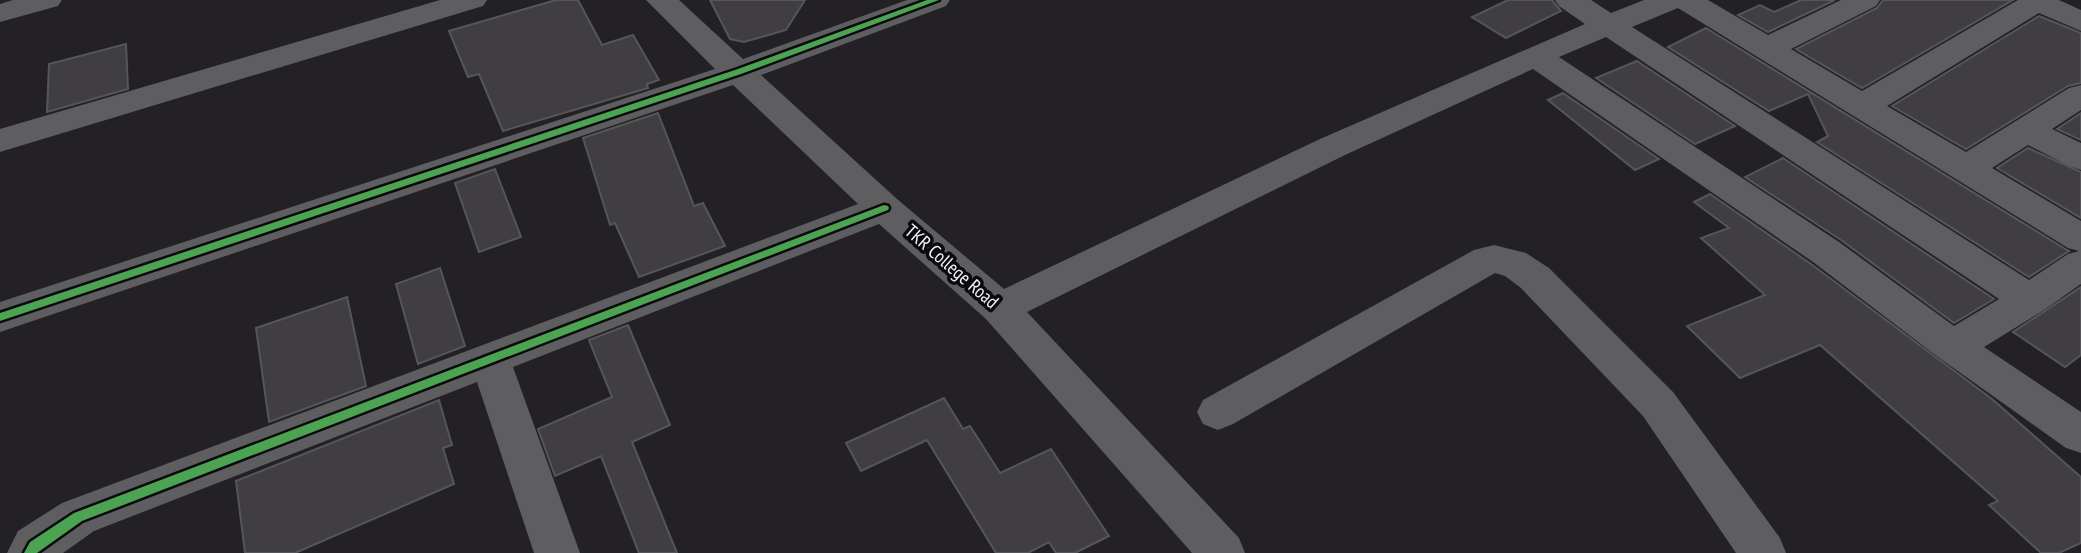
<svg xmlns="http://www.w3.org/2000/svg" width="2081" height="553" font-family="'PT Sans Narrow',sans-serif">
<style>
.building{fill:#403e41;stroke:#565558;stroke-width:2}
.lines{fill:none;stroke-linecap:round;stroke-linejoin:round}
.minor{fill:#5e5d60;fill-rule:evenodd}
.cycleway-casing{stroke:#0b0a0d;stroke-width:5}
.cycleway{fill:#4ca352;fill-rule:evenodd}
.labels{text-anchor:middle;stroke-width:7;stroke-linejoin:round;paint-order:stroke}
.street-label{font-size:19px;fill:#f2f0f5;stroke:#0b0a0d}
</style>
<rect width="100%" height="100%" fill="#232125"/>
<!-- building -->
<g class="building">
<path d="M556 0H578L602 45 633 35 659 80 647 84 648 88 503 131 479 74 468 77 449 31Z"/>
<path d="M710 0H805L786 30 744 42 730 39Z"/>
<path d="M1508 0H1552L1561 11 1506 38 1472 17Z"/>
<path d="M1801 0H1835L1768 32 1738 15 1760 5 1774 12Z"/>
<path d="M1883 0H2013L1862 88 1796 49 1877 8Z"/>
<path d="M2039 16 2081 33V83L2068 86 1966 149 1892 106Z"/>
<path d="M1706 28 2067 250 2069 251 2029 277 1817 142 1828 136 1808 94 1769 111 1668 47Z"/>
<path d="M126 44 128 89 47 112 49 64Z"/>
<path d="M1637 61 1735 126 1695 144 1596 78Z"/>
<path d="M1563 93 1659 159 1635 170 1548 100Z"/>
<path d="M658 113 694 206 703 203 725 246 639 277 615 223 610 225 583 138Z"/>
<path d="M2081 113V140L2057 129Z"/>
<path d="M2028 148 2081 172V218L1997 168Z"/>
<path d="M1783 158 1994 299 1954 323 1841 240 1745 177Z"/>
<path d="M495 169 521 237 479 252 455 183Z"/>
<path d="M1710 194 1811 264 1992 399 2081 477V543L2059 553H2041L1989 505 1998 501 1820 345 1740 378 1687 326 1765 295 1701 238 1729 228 1694 202Z"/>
<path d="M440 268 465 346 418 364 396 284Z"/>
<path d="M2081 287V355L2065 367 2013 332Z"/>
<path d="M347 297 366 386 269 422 256 328Z"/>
<path d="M628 325 670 425 632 442 677 553H639L601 456 555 476 538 429 612 397 589 340Z"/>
<path d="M944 398 963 429 970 426 1000 473 1051 449 1109 536 1075 553H1056L1049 542 1028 553H996L927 440 861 471 846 443Z"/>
<path d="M439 400 452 445 443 448 454 484 295 553H245L236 481Z"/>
</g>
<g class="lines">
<!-- minor -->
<g class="minor">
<path d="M13 0H62L58 6 0 22V4Z"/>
<path d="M440 0H487L483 6 0 152V129Z"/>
<path d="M646 0H679L743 59 907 0H950L946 6 761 75 897 199 1004 289 1320 139 1585 24 1559 6 1555 0H1591L1611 13 1644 0H1708L1768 35 1841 0H1880L1876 6 1791 49 1862 91 2018 0H2059L2081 10V31L2039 13 1887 106 1966 152 2069 88 2081 85V110L2052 129 2081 143V170L2069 166 2028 145 1992 168 2081 221V284L2044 310 1984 347 2081 412V453L2066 448 1938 357 1813 262 1533 69 1345 155 1027 312 1239 538 1245 553H1192L986 319 879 224 513 367 580 553H534L477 382 94 531 63 553H7L18 531 62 503 858 204 733 85 0 332V302L715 69ZM1678 8 2068 248 2079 251 2068 254 2029 280 1632 27ZM1606 37 1999 299 1954 326 1839 242 1559 57Z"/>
<path d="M1494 245 1526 253 1549 268 1673 392 1780 538 1786 553H1736L1643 416 1521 288 1505 276 1495 273 1233 424 1218 430 1203 424 1197 412 1203 400 1474 250Z"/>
</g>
<defs>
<g id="cycleway">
<path d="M927 0H939L741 74 0 321V313L735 70Z"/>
<path d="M884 205 888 206 889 208 888 210 82 521 37 553H24L30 542 74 513Z"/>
</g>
</defs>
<!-- cycleway casing -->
<use href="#cycleway" class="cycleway-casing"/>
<!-- cycleway -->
<use href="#cycleway" class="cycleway"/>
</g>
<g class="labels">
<!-- street labels -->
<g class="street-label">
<text transform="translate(952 266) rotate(41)" y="7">TKR College Road</text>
</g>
</g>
</svg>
